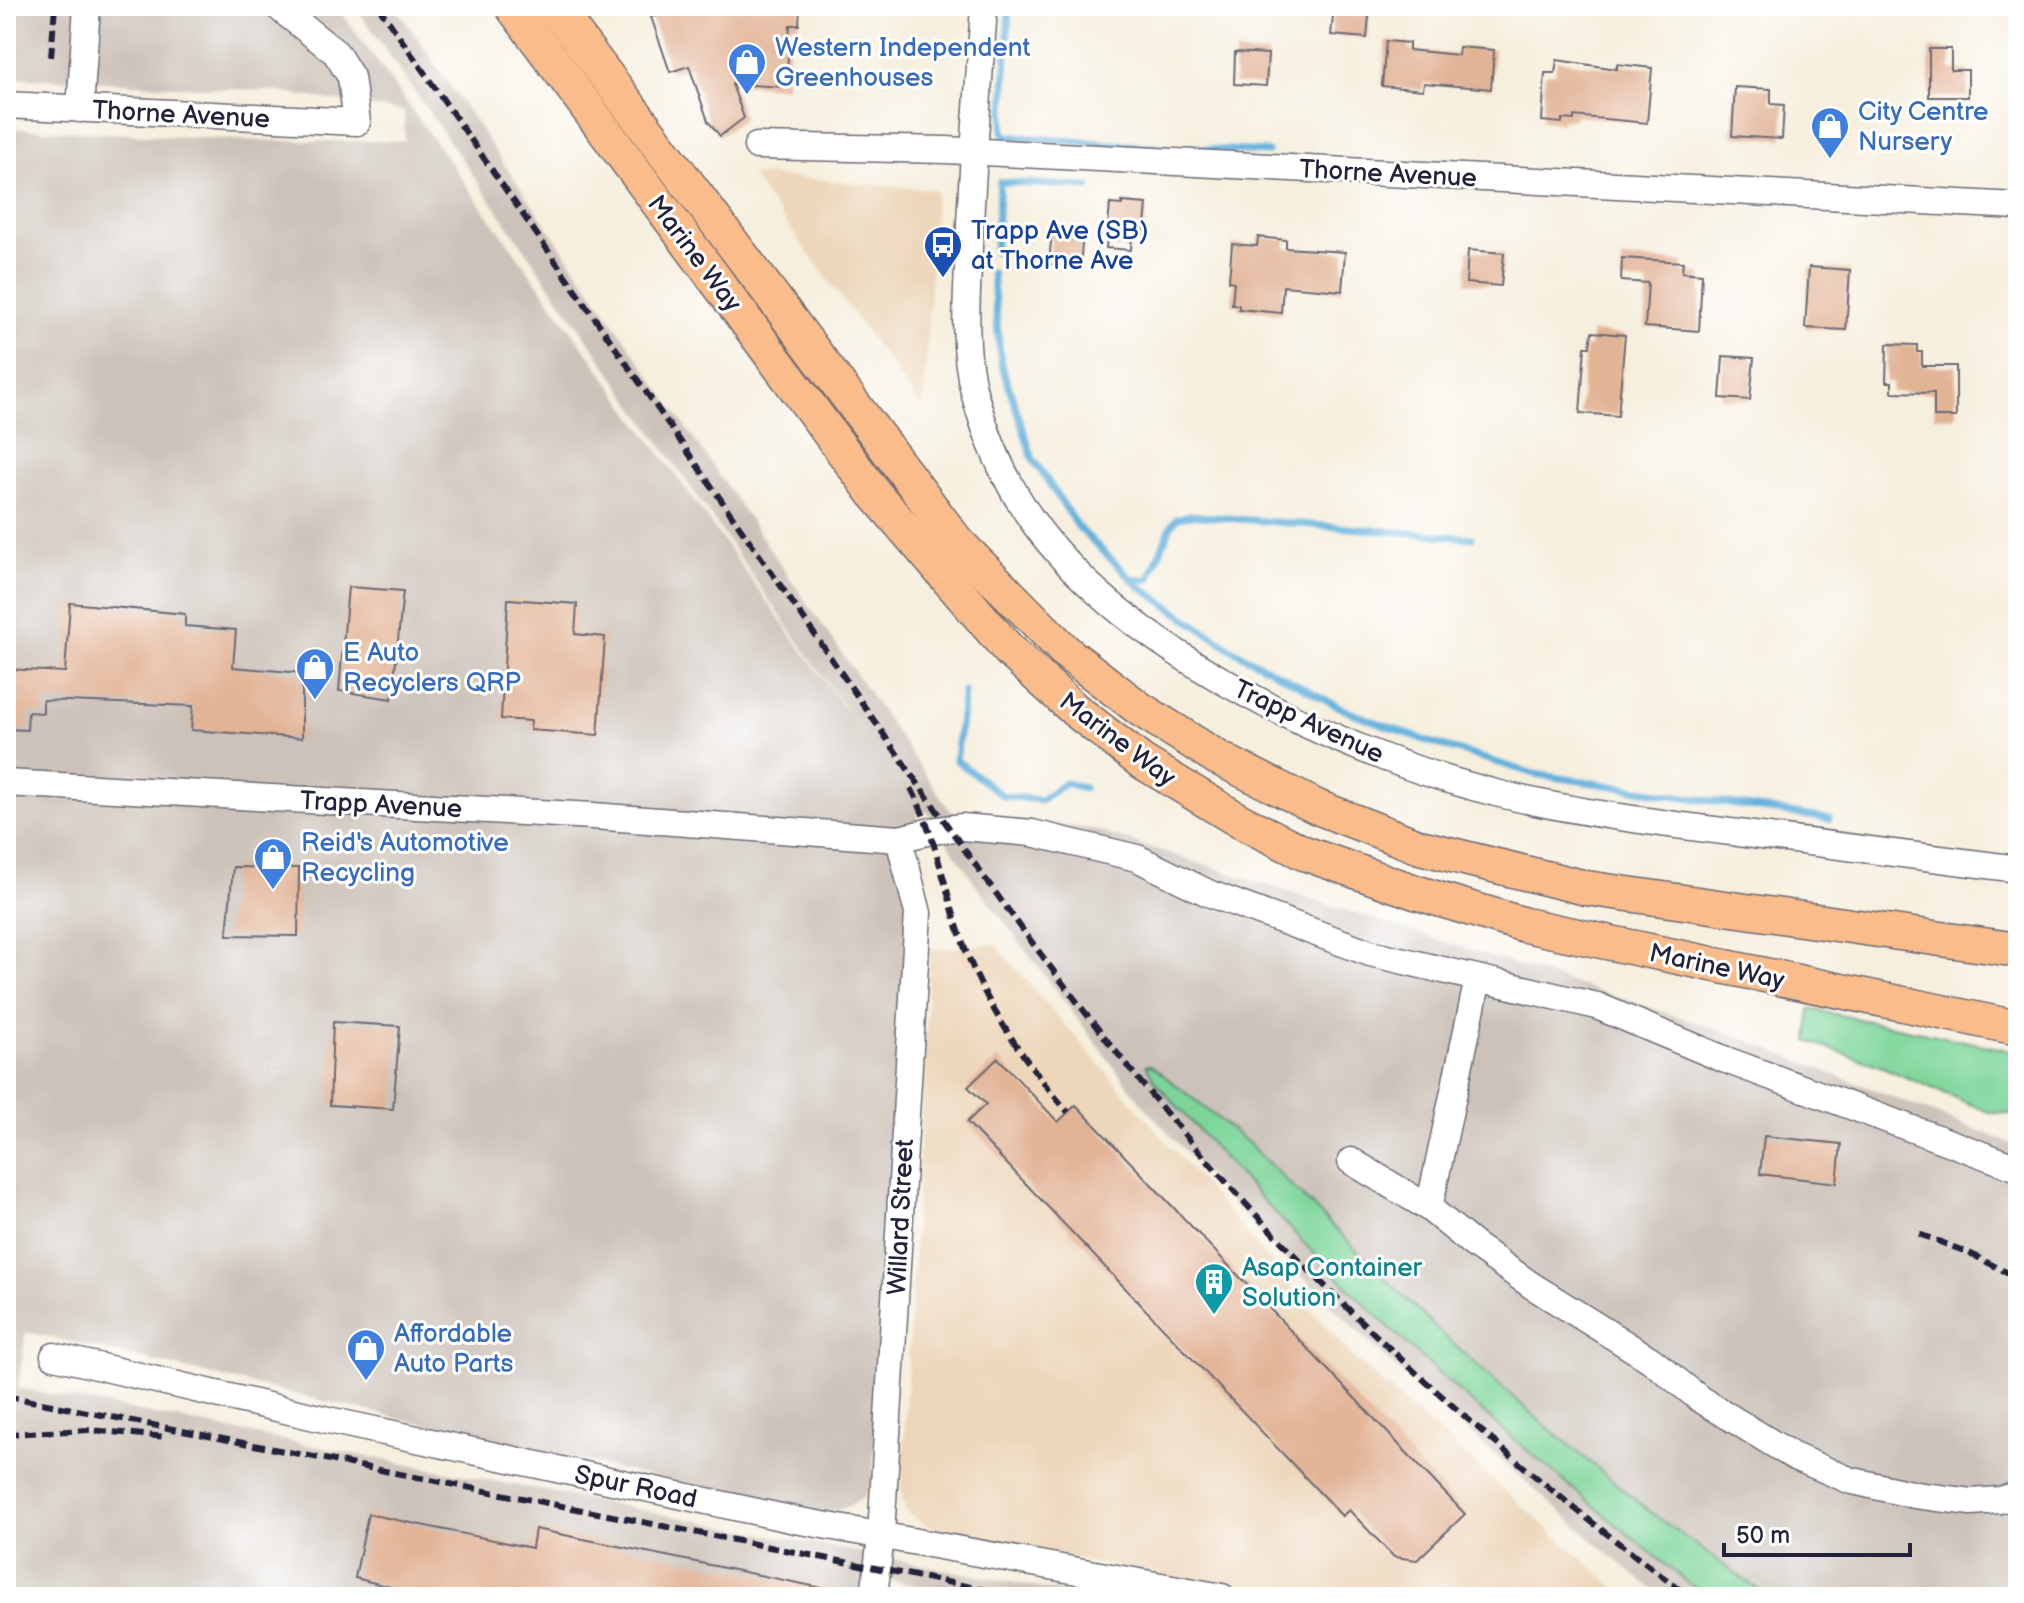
<svg xmlns="http://www.w3.org/2000/svg" width="2024" height="1603" font-family="'Balsamiq Sans',sans-serif">
<style>
.built{fill:#edd7bb}
.industrial{fill:#ccc2b9}
.green{fill:#7dd599;stroke:#507c6a;stroke-width:2}
.lines{fill:none;stroke-linecap:round;stroke-linejoin:round}
.stream{stroke:#63b1dc;stroke-width:7}
.building{fill:#e2b496}
.minor-casing{stroke:#6c6a74;stroke-width:29}
.major-casing{stroke:#6c6a74;stroke-width:37}
.minor{stroke:#fff;stroke-width:26}
.major{stroke:#f9bc8a;stroke-width:34}
.rail{stroke:#22223b;stroke-width:6;stroke-dasharray:12 6;stroke-linecap:butt}
.labels{text-anchor:middle;stroke-width:6;stroke-linejoin:round;paint-order:stroke}
.shop-label{font-size:26px;fill:#366cbe;stroke:#fff;text-anchor:start}
.street-label{font-size:26px;fill:#22223b;stroke:#fff}
.transit-label{font-size:26px;fill:#164399;stroke:#fff;text-anchor:start}
.culture-label{font-size:26px;fill:#0d838f;stroke:#fff;text-anchor:start}
</style>
<rect width="100%" height="100%" fill="#fff"/>
<filter id="ink" filterUnits="userSpaceOnUse"><feTurbulence type="fractalNoise" baseFrequency=".0125" numOctaves="2"/><feDisplacementMap in="SourceGraphic" scale="16" xChannelSelector="R" yChannelSelector="G"/><feConvolveMatrix kernelMatrix="1 2 1 2 8 2 1 2 1" color-interpolation-filters="sRGB"/></filter>
<filter id="wash" filterUnits="userSpaceOnUse"><feTurbulence type="fractalNoise" baseFrequency=".006" numOctaves="4" result="noise"/><feDisplacementMap in="SourceGraphic" scale="32" xChannelSelector="R" yChannelSelector="G"/><feGaussianBlur stdDeviation="1.8" result="paint"/><feColorMatrix in="noise" values="0 0 0 0 0 0 0 0 0 0 0 0 0 0 0 0 0 1.4 0 .05"/><feComposite in="paint" operator="in"/></filter>
<g filter="url(#wash)">
<rect width="100%" height="100%" fill="#f6efde"/>
<!-- built -->
<g class="built">
<path d="M750 174 936 190 923 409Z"/>
<path d="M995 944 1354 1358 1626 1597H1261L934 1529 906 1512 901 1490 930 950Z"/>
</g>
<!-- industrial -->
<path class="industrial" d="M6 6H337L870 744 355 6H395L952 813 1093 829 1726 1032 2018 1146V1597H1662L1612 1557 1388 1361 1267 1241 1143 1105 977 886 927 812 918 811 904 976 872 1486 865 1496 845 1508 818 1515 26 1332 18 1388 1086 1597H969L861 1574 862 1597H6V128L267 141H405L404 111 270 91 6 77Z"/>
<!-- green -->
<g class="green">
<path d="M1810 1009 2018 1052V1114L1991 1113 1880 1066 1808 1041Z"/>
<path d="M1146 1065H1151L1247 1142 1443 1335 1539 1420 1649 1511 1768 1597H1709L1688 1583C1592 1505 1496 1427 1406 1343 1317 1261 1234 1171 1154 1080Z"/>
</g>
<g class="lines">
<!-- stream -->
<g class="stream">
<path d="M1009 6 1003 131 1006 136 1167 148"/>
<path d="M1188 148 1268 152"/>
<path d="M995 251 1000 182 1089 187"/>
<path d="M992 273 1001 363 1033 459 1078 527 1139 586 1231 649 1347 711 1424 740 1534 774 1829 819"/>
<path d="M1134 580 1149 579 1171 526 1176 519 1189 515 1472 538"/>
<path d="M964 691 956 760 1003 796 1041 800 1065 783 1084 788"/>
</g>
</g>
<g id="blocks">
<!-- building -->
<g class="building">
<path d="M672 6H800L799 25H790L786 87 732 84 744 118 720 136 708 121 689 66 670 72 651 17 673 10Z"/>
<path d="M1334 6H1370L1367 38 1331 35Z"/>
<path d="M1386 41 1409 43V50L1458 55 1459 47 1494 50 1491 89 1424 83 1423 90 1382 86Z"/>
<path d="M1929 49H1951V70H1968V97H1929Z"/>
<path d="M1235 52 1268 54 1266 86 1234 84Z"/>
<path d="M1557 60 1617 69V64L1652 68 1647 123 1574 116V120L1562 119V123L1542 121 1545 73H1555Z"/>
<path d="M1735 87 1771 89V104L1784 105 1782 139 1732 136Z"/>
<path d="M1122 202 1147 204 1144 236 1132 235 1131 250 1106 248 1110 204 1122 205Z"/>
<path d="M1052 230 1083 233 1080 267 1049 264Z"/>
<path d="M1258 237 1286 240V248L1345 252 1342 291 1283 286 1281 313 1239 309V305L1232 304 1234 282 1229 281 1232 244 1257 246Z"/>
<path d="M1468 250 1504 253 1501 286 1466 283Z"/>
<path d="M1622 258 1683 262 1682 272 1702 274 1699 331 1645 327 1648 283 1621 281Z"/>
<path d="M1809 267 1850 270 1846 330 1805 328Z"/>
<path d="M1592 332 1625 335 1618 416 1580 413 1585 347H1590Z"/>
<path d="M1887 344 1917 345V352H1922V366H1956V417H1934V393L1892 392V382H1886Z"/>
<path d="M1723 356 1754 358 1750 400 1720 398Z"/>
<path d="M348 587 403 591 392 699 339 691Z"/>
<path d="M508 599 577 604 575 634 605 637 598 735 530 730 531 721 501 719Z"/>
<path d="M70 603 185 614V626L236 630 233 667 302 673V738L191 730 193 706 43 700V713L28 712 27 730 6 729V669L65 672Z"/>
<path d="M233 867 299 868 298 936 227 935Z"/>
<path d="M333 1022 400 1026 393 1109 330 1105Z"/>
<path d="M998 1058 1058 1122 1076 1105 1465 1514 1417 1560 1394 1557 1349 1510 1342 1516 967 1122 986 1104 968 1087Z"/>
<path d="M1764 1136 1841 1144 1837 1183 1760 1174Z"/>
<path d="M368 1514 532 1548 535 1529 822 1588 821 1597H430L355 1578Z"/>
</g>
</g>
</g>
<g filter="url(#ink)">
<use href="#blocks" fill-opacity="0" stroke="#6c6a74" stroke-width="2"/>
<g class="lines">
<defs>
<g id="minor">
<path d="M984 6C979 86 972 167 969 247 967 294 962 346 974 392 990 452 1017 508 1059 554 1159 666 1356 759 1500 794 1578 813 1659 823 1738 833 1832 845 1925 857 2018 869"/>
<path d="M6 105 357 122 351 77 336 53 277 6"/>
<path d="M80 109 87 6"/>
<path d="M757 146 946 150 2018 206"/>
<path d="M6 783 593 816 899 839 931 831 962 827 1032 833 1137 858 1208 893 1370 953 1597 1006 1726 1060 2018 1168"/>
<path d="M1351 1161 1429 1208 1473 1244 1531 1285 1651 1360 1700 1399 1793 1456 1849 1480 1915 1495 1971 1502 2000 1500 2018 1495"/>
<path d="M1429 1208 1478 979"/>
<path d="M54 1356 328 1420 795 1520 1222 1597"/>
<path d="M874 1597 881 1535 918 913 899 839"/>
</g>
<g id="major">
<path d="M512 6 874 493 1009 650 1075 710 1141 761 1240 821 1304 853 1415 892 1525 925 2018 1028"/>
<path d="M554 6 957 542 1067 653 1140 709 1218 758 1317 807 1420 847 1586 888 2018 950"/>
</g>
</defs>
<!-- minor casing -->
<use href="#minor" class="minor-casing"/>
<!-- major casing -->
<use href="#major" class="major-casing"/>
<!-- minor -->
<use href="#minor" class="minor"/>
<!-- major -->
<use href="#major" class="major"/>
<!-- rail -->
<g class="rail">
<path d="M378 6C527 220 675 434 824 648 964 851 1104 1055 1274 1234 1401 1367 1542 1488 1690 1597"/>
<path d="M51 57 55 6"/>
<path d="M911 788C937 838 945 893 964 946 987 1008 1025 1062 1068 1112"/>
<path d="M1919 1234 1969 1253 2018 1278"/>
<path d="M6 1396 1022 1597"/>
<path d="M6 1434 90 1430 166 1437"/>
</g>
</g>
</g>
<!-- icons -->
<defs>
<symbol id="shop-pin" viewBox="-11 -11 22 30"><path d="M0 17L-7.5 6A9.5 9.5 0 1 1 7.5 6Z" fill="#3f7fe0" stroke="#fff"/><path d="M-5-2.5h2.3a2.7 3.5 0 0 1 5.4 0H5L5.5 6h-11ZM-1.5-2.5h3a1.5 2.3 0 0 0-3 0Z" fill="#fff"/></symbol>
<symbol id="bus-pin" viewBox="-11 -11 22 30"><path d="M0 17L-7.5 6A9.5 9.5 0 1 1 7.5 6Z" fill="#1a4fb4" stroke="#fff"/><path d="M-5-6H5V4H4V6H2V4H-2V6H-4V4H-5ZM-3.5-4V0h7V-4ZM-3.5 1.2v1.5H-2V1.2ZM2 1.2v1.5H3.5V1.2Z" fill="#fff"/></symbol>
<symbol id="building-pin" viewBox="-11 -11 22 30"><path d="M0 17L-7.5 6A9.5 9.5 0 1 1 7.5 6Z" fill="#0f9aa8" stroke="#fff"/><path d="M-4-6H4V6H1V3H-1V6H-4ZM-2.5-4.3h1.7v1.8h-1.7ZM.8-4.3h1.7v1.8H.8ZM-2.5-1h1.7V.8h-1.7ZM.8-1h1.7V.8H.8Z" fill="#fff"/></symbol>
</defs>
<g fill-rule="evenodd">
<use href="#shop-pin" x="725" y="40" width="44" height="60"/>
<use href="#shop-pin" x="1808" y="104" width="44" height="60"/>
<use href="#bus-pin" x="921" y="223" width="44" height="60"/>
<use href="#shop-pin" x="293" y="645" width="44" height="60"/>
<use href="#shop-pin" x="251" y="835" width="44" height="60"/>
<use href="#building-pin" x="1192" y="1260" width="44" height="60"/>
<use href="#shop-pin" x="344" y="1326" width="44" height="60"/>
</g>
<g class="labels">
<!-- shop labels -->
<g class="shop-label">
<text x="775" y="56">Western Independent<tspan x="775" dy="30">Greenhouses</tspan></text>
<text x="1858" y="120">City Centre<tspan x="1858" dy="30">Nursery</tspan></text>
<text x="343" y="661">E Auto<tspan x="343" dy="30">Recyclers QRP</tspan></text>
<text x="301" y="851">Reid's Automotive<tspan x="301" dy="30">Recycling</tspan></text>
<text x="394" y="1342">Affordable<tspan x="394" dy="30">Auto Parts</tspan></text>
</g>
<!-- street labels -->
<g class="street-label">
<text transform="translate(181 114) rotate(3)" y="9">Thorne Avenue</text>
<text transform="translate(1388 173) rotate(3)" y="9">Thorne Avenue</text>
<text transform="translate(695 253) rotate(53)" y="9">Marine Way</text>
<text transform="translate(1309 721) rotate(25)" y="9">Trapp Avenue</text>
<text transform="translate(1118 739) rotate(37)" y="9">Marine Way</text>
<text transform="translate(381 804) rotate(3)" y="9">Trapp Avenue</text>
<text transform="translate(1717 966) rotate(12)" y="9">Marine Way</text>
<text transform="translate(900 1217) rotate(-87)" y="9">Willard Street</text>
<text transform="translate(636 1486) rotate(12)" y="9">Spur Road</text>
</g>
<!-- transit labels -->
<g class="transit-label">
<text x="971" y="239">Trapp Ave (SB)<tspan x="971" dy="30">at Thorne Ave</tspan></text>
</g>
<!-- culture labels -->
<g class="culture-label">
<text x="1242" y="1276">Asap Container<tspan x="1242" dy="30">Solution</tspan></text>
</g>
</g>
<!-- margin -->
<rect width="2024" height="1603" fill="none" stroke="#fff" stroke-width="32"/>
<!-- scale -->
<path d="M1724 1543v12h186v-12" fill="none" stroke="#22223b" stroke-width="4"/>
<text x="1736" y="1543" font-size="24" fill="#22223b" stroke="#ffffff" stroke-width="6" paint-order="stroke">50 m</text>
</svg>
